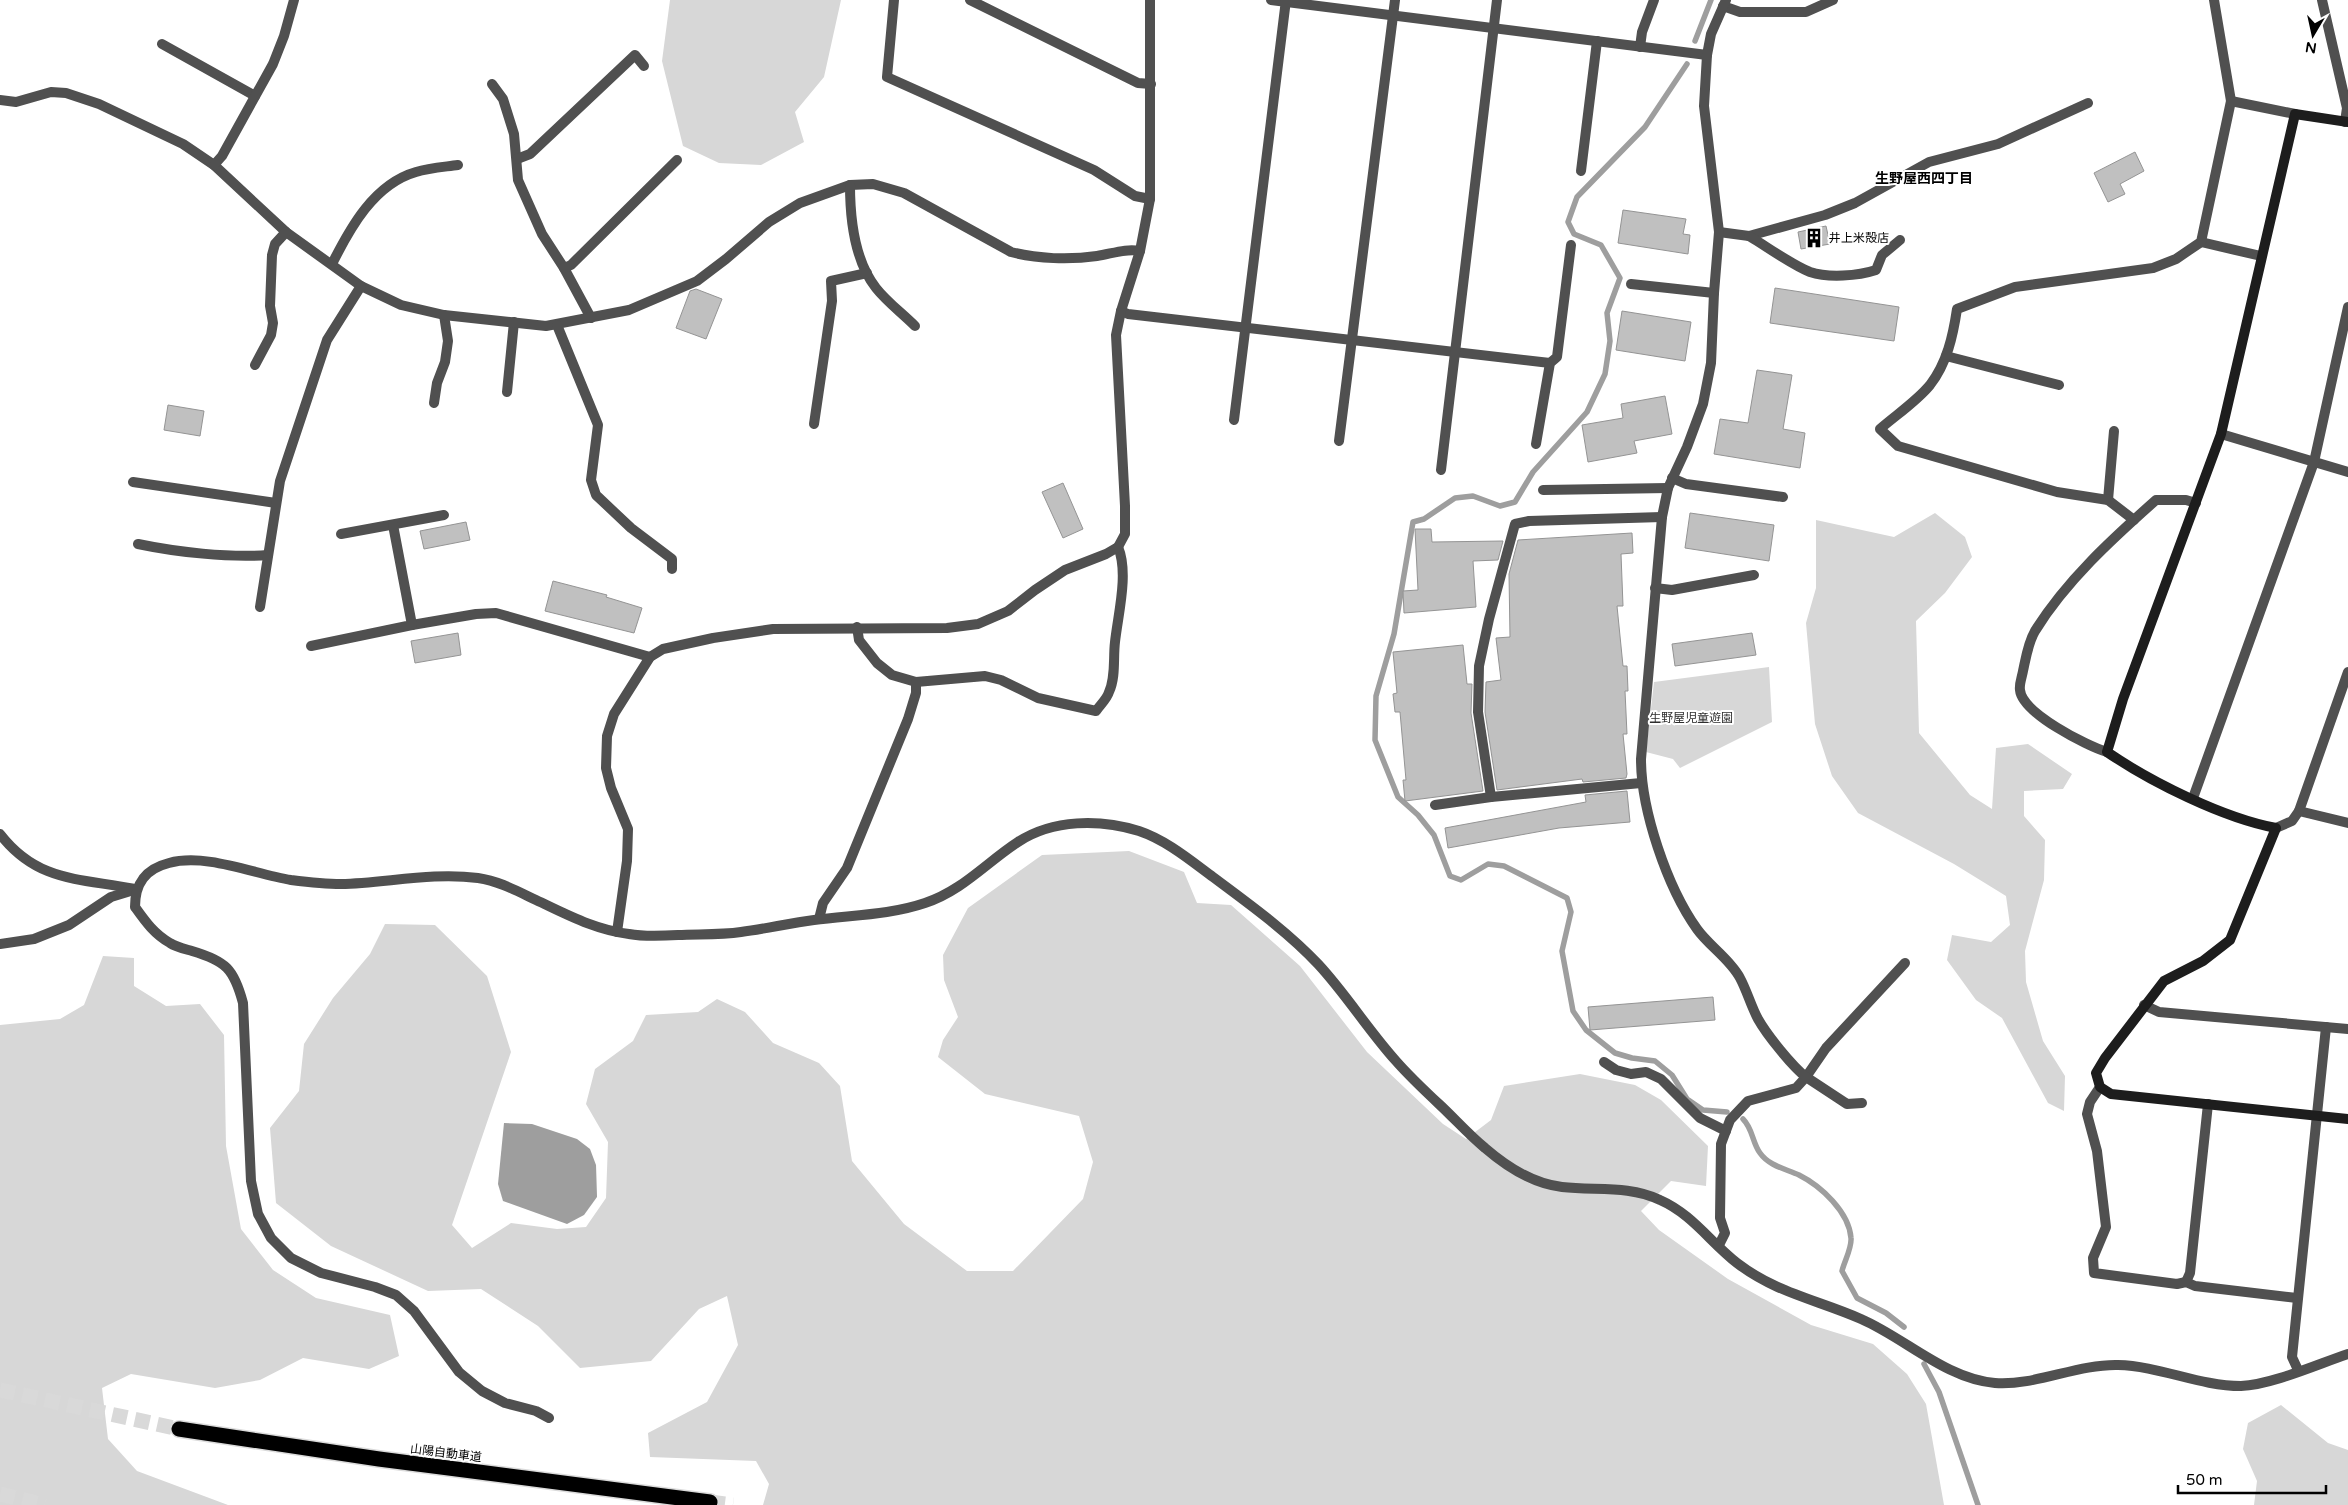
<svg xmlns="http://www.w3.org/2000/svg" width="2348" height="1505" font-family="'Varela Round','Noto Sans JP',sans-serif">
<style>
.green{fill:#d7d7d7}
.water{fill:#9e9e9e}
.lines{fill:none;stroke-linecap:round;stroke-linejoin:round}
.stream{stroke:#9e9e9e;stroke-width:5.5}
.building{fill:#c0c0c0;stroke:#949494}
.highway-tunnel{stroke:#d9d9d9;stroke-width:15;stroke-dasharray:15 8;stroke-linecap:butt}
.highway-casing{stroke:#dbdbdb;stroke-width:18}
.lane{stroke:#505050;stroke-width:10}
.street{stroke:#505050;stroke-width:10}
.secondary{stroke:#1d1d1d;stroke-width:10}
.highway{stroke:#000;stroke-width:15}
.labels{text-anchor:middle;stroke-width:4;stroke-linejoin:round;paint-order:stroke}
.poi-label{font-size:12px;fill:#000;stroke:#fff;text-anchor:start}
.park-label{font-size:12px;fill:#2e2e2e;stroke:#fff}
.street-label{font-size:12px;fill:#000;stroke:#fff}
.neighbourhood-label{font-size:14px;font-weight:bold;fill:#000;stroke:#fff}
</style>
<rect width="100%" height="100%" fill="#fff"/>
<!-- green -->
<g class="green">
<path d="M670 0H841L824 77 795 112 804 142 761 165 719 163 683 146 662 61Z"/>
<path d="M1935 513 1965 537 1972 557 1945 593 1916 621 1919 733 1970 795 1992 809 1996 748 2028 744 2072 774 2063 789 2024 791V816L2045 840 2044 880 2025 951 2026 982 2043 1041 2065 1076 2064 1111 2048 1103 2002 1018 1976 1000 1947 960 1952 935 1991 942 2010 925 2006 896 1954 864 1858 813 1832 776 1815 724 1806 623 1816 588V520L1894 537Z"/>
<path d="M1769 667 1772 722 1680 768 1673 759 1646 752 1654 682Z"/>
<path d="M1129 851 1184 872 1197 903 1231 905 1300 966 1367 1052 1443 1124 1466 1139 1491 1120 1504 1086 1580 1074 1635 1085 1661 1100 1708 1146 1706 1186 1671 1181 1641 1211 1659 1230 1728 1279 1811 1325 1873 1344 1907 1374 1926 1404 1944 1505H763L769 1484 756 1461 650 1457 648 1433 707 1402 738 1345 727 1296 699 1309 651 1361 580 1368 538 1326 481 1289 428 1291 331 1246 276 1203 270 1128 299 1091 304 1044 333 998 370 954 385 924 435 925 487 976 511 1052 452 1225 472 1248 511 1223 557 1229 586 1227 606 1198 608 1142 586 1104 595 1069 633 1041 646 1015 698 1012 717 999 745 1012 773 1043 819 1063 840 1086 852 1161 904 1224 967 1271H1013L1083 1199 1093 1162 1079 1116 985 1094 938 1057 943 1040 958 1017 944 980 943 955 968 908 1042 855Z"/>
<path d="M103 956 134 958V986L166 1006 200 1004 224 1035 226 1146 241 1229 273 1270 316 1298 390 1315 399 1356 369 1369 303 1358 260 1380 215 1388 131 1374 102 1388 108 1439 137 1471 228 1505H0V1025L60 1019 84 1005Z"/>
<path d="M2281 1405 2328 1443 2348 1450V1505H2254L2257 1481 2243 1449 2248 1423Z"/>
</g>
<!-- water -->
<path class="water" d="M504 1123 532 1124 577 1139 590 1149 596 1165 597 1197 584 1215 567 1224 503 1201 498 1184Z"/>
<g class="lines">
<!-- stream -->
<g class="stream">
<path d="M1695 41 1711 0"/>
<path d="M1687 64 1645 127 1577 197 1568 222 1574 234 1601 245 1620 278 1607 313 1610 341 1605 374 1587 412 1533 472 1515 502 1500 506 1473 496 1455 498 1424 519 1413 522 1394 634 1376 696 1375 740 1398 797 1418 815 1434 835 1450 876 1461 880 1488 864 1504 866 1567 898 1571 912 1562 951 1573 1011 1586 1030 1615 1053 1632 1058 1655 1061 1672 1075 1687 1099 1703 1110 1727 1112"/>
<path d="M1743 1119C1753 1129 1752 1142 1760 1153 1769 1166 1786 1169 1799 1175 1821 1186 1849 1212 1851 1238 1852 1248 1844 1262 1842 1271L1857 1298 1886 1313 1904 1327"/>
<path d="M1924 1364 1939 1392 1978 1505"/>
</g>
</g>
<!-- building -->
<g class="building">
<path d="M2135 152 2144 171 2120 184 2125 194 2108 202 2094 173Z"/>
<path d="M1623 210 1686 219 1683 234 1690 235 1688 254 1618 243Z"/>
<path d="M1826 226 1830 244 1801 249 1798 232Z"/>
<path d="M1775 288 1899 307 1894 341 1770 323Z"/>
<path d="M696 289 722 299 706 339 676 328 690 291Z"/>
<path d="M1622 311 1691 322 1685 361 1616 350Z"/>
<path d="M1757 370 1792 375 1783 429 1805 433 1800 468 1714 454 1720 419 1748 423Z"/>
<path d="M1665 396 1672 434 1634 441 1637 453 1588 462 1582 425 1623 418 1621 404Z"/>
<path d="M168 405 204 411 200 436 164 430Z"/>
<path d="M1063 483 1083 529 1063 538 1042 492Z"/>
<path d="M1690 513 1774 525 1769 561 1685 548Z"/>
<path d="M466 522 470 540 424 549 420 531Z"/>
<path d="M1415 529H1431L1432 542 1503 541 1498 560 1473 561 1476 607 1404 613 1403 591 1418 590Z"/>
<path d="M1632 533 1633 553 1621 554 1623 606H1617L1623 666H1627L1628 691H1625L1627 734H1623L1627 774 1626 778 1583 782 1582 779 1497 790 1485 712 1486 682 1501 680 1496 638 1510 637 1509 574 1518 540Z"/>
<path d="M553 581 607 595 606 597 642 608 634 633 545 611Z"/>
<path d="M458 633 461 655 415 663 411 641Z"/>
<path d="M1752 633 1756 655 1675 666 1672 644Z"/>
<path d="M1463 645 1467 684H1472L1471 713 1483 791 1405 801 1403 780H1406L1400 712H1395L1393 694 1397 693 1393 652Z"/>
<path d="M1627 791 1630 822 1559 828 1448 848 1445 828 1586 802 1585 795Z"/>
<path d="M1713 997 1715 1020 1590 1030 1588 1007Z"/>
</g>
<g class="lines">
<!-- highway-tunnel -->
<g class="highway-tunnel">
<path d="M0 1390 179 1429"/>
<path d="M0 1494 45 1505"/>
<path d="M710 1502 733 1505"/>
</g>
<defs>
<path id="highway" d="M179 1429 379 1459 710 1502"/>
</defs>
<!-- highway casing -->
<use href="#highway" class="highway-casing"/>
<!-- lane -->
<g class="lane">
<path d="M1631 284 1714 293"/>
<path d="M507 392 514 322"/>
<path d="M434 403 437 383 445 362 448 341 444 315"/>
<path d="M1672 478 1686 484 1783 497"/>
<path d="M1543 490 1668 488"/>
<path d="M1655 588 1672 590 1754 575"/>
<path d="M1604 1062 1616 1070 1631 1074 1646 1072 1661 1079 1700 1118 1726 1131"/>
</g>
<!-- street -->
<g class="street">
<path d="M894 0 887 77 1094 170 1135 196 1150 199"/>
<path d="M970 0 1138 83 1151 84"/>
<path d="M1271 0 1707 55"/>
<path d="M2214 0 2231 101"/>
<path d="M2322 0 2347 108 2345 122"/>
<path d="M1723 6 1740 12H1806L1833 0"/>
<path d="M162 44 255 96"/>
<path d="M1640 47 1642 32 1654 0"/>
<path d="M492 84 503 99 514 134 518 180 542 234 564 268 591 318"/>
<path d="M0 100 16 102 51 92 66 93 99 104 183 144 214 165 286 232 361 286 401 305 444 315 546 326 629 310 697 281 726 259 769 222 800 203 850 185 873 184 904 193 1011 252C1037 259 1070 260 1097 256 1111 254 1126 248 1140 251"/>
<path d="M517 159 530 154 635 55 644 66"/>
<path d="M214 165 222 156 273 64 284 36 294 0"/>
<path d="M1581 171 1597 41"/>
<path d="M850 185C850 218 854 260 876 288 887 302 902 313 915 326"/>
<path d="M1719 232 1749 236 1825 215 1855 203 1929 162 1998 144 2088 103"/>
<path d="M1749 236C1766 246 1792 265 1810 272 1828 278 1858 276 1876 270L1882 255 1900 240"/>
<path d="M2201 242 2261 256"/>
<path d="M332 264C350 228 374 184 416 172 429 168 444 167 458 165"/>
<path d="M564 268 571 265 677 160"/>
<path d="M1121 311 1128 314 1550 363"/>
<path d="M557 325 598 425 591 480 596 495 631 528 672 559V569"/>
<path d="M1946 356 2059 385"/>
<path d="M255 365 271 335 273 323 270 306 272 255 275 244 286 232"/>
<path d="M1234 420 1286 0"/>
<path d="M814 424 832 301 831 281 867 273"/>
<path d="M2221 434 2348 472"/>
<path d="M1339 441 1395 0"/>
<path d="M1536 444 1550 363 1557 357 1571 245"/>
<path d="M1441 470 1497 0"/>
<path d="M133 482 276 503"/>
<path d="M2108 500 2114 431"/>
<path d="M2134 520 2108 500 2057 492 1898 446 1880 429C1896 415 1917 401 1930 385 1947 363 1953 336 1957 309L2015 287 2153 268 2176 259 2201 242 2231 101 2295 114"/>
<path d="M341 534 444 515"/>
<path d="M138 544C176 552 229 558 268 555"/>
<path d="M260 607 280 481 327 340 361 286"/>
<path d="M412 625 476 614 496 613 650 657"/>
<path d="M857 627 859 640 877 663 892 675 916 682 985 676 1001 680 1038 698 1096 711C1100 705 1107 699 1109 692 1116 677 1113 658 1115 642 1118 614 1129 573 1118 547"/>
<path d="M311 646 412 625 393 525"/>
<path d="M2107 752C2087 746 2022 713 2020 690 2019 684 2022 677 2023 671 2026 657 2028 643 2035 631 2066 581 2112 539 2156 500H2186L2196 503"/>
<path d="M1491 797 1478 712 1479 666 1489 619 1515 524 1529 521 1662 517"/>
<path d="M2193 798 2314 462 2348 307"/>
<path d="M1435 805 1491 797 1641 783"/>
<path d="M2299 811 2348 823"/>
<path d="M2276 828 2292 821 2299 811 2348 672"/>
<path d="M0 834C38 883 81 878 135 889"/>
<path d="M819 919 823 903 847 868 908 719 916 693V682"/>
<path d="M617 932 627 861 628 829 611 788 606 768 607 736 614 714 650 657 663 649 713 638 773 629 947 628 978 624 1008 611 1035 590 1065 570 1106 554 1118 547 1125 534V506L1116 335 1121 311 1140 251 1150 199V0"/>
<path d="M0 944 34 939 69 925 111 897 134 890"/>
<path d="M2144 1005 2159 1012 2348 1029"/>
<path d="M2100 1087 2090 1102 2087 1114 2097 1151 2106 1227 2093 1258 2094 1273 2177 1284 2186 1282 2195 1286 2297 1298"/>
<path d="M1862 1103 1847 1104 1806 1077 1826 1048 1905 963"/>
<path d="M1719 1245 1725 1233 1720 1218 1721 1144 1730 1120 1748 1101 1796 1088 1806 1077C1792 1066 1767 1035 1758 1019 1751 1006 1747 991 1740 978 1730 959 1709 946 1697 929 1667 887 1641 810 1641 759L1662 517 1668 488 1687 447 1703 404 1711 363 1714 293 1719 232 1704 106 1707 55 1711 34 1726 0"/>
<path d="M2186 1282 2190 1273 2208 1104"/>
<path d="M2298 1370 2292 1357 2326 1027"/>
<path d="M549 1418 536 1411 505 1403 482 1391 459 1372 414 1311 396 1295 375 1287 321 1273 291 1258 271 1238 258 1214 251 1181 243 1003C234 969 226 961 192 951 185 949 176 947 170 943 154 934 145 921 135 907 135 884 145 869 169 863 206 853 254 874 291 880 307 882 325 884 341 884 386 883 432 872 478 878 499 881 517 891 536 900 566 914 595 930 629 934 645 937 662 936 678 935 699 934 720 935 741 932 765 929 790 923 814 920 851 915 890 915 925 903 962 891 987 862 1018 842 1053 819 1100 819 1139 831 1166 840 1190 860 1213 877 1249 904 1287 931 1318 964 1346 994 1368 1030 1396 1061 1410 1077 1425 1091 1440 1105 1455 1119 1469 1135 1485 1148 1507 1167 1534 1184 1562 1187 1596 1191 1628 1185 1660 1200 1692 1214 1710 1242 1737 1263 1776 1293 1818 1300 1861 1319 1905 1338 1946 1379 1995 1383 2035 1386 2077 1364 2118 1365 2160 1366 2199 1386 2241 1386 2271 1385 2318 1364 2348 1354"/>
</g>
<!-- secondary -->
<path class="secondary" d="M2348 122 2295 114 2221 434 2123 699 2107 752C2151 782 2223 818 2276 828L2230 940 2203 961 2164 981 2105 1058 2096 1073 2100 1087 2111 1094 2348 1119"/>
<!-- highway -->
<use href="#highway" class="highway"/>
</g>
<!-- icons -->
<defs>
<symbol id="building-bare" viewBox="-9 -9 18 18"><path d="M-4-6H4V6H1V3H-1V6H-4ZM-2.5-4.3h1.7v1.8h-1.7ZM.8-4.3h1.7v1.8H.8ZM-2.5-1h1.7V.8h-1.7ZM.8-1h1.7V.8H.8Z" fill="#000" stroke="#fff" stroke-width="2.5" paint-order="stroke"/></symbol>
</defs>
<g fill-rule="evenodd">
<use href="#building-bare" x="1800" y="224" width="28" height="28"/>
</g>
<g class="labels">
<!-- poi labels -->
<g class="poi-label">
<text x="1829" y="242">井上米殻店</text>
</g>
<!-- park labels -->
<g class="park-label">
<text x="1691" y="722">生野屋児童遊園</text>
</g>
<!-- street labels -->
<g class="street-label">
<text transform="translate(446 1453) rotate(7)" y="4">山陽自動車道</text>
</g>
<!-- neighbourhood labels -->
<g class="neighbourhood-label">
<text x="1924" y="183">生野屋西四丁目</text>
</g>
</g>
<!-- north arrow -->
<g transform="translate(2313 35) rotate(189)" stroke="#ffffff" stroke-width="4" paint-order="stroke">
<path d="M0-4L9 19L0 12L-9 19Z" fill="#000000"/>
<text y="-8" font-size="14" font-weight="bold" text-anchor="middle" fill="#000000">N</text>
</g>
<!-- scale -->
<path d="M2178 1485v8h148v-8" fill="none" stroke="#000000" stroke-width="2.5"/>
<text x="2186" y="1485" font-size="15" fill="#000000" stroke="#ffffff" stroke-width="4" paint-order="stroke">50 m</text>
</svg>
